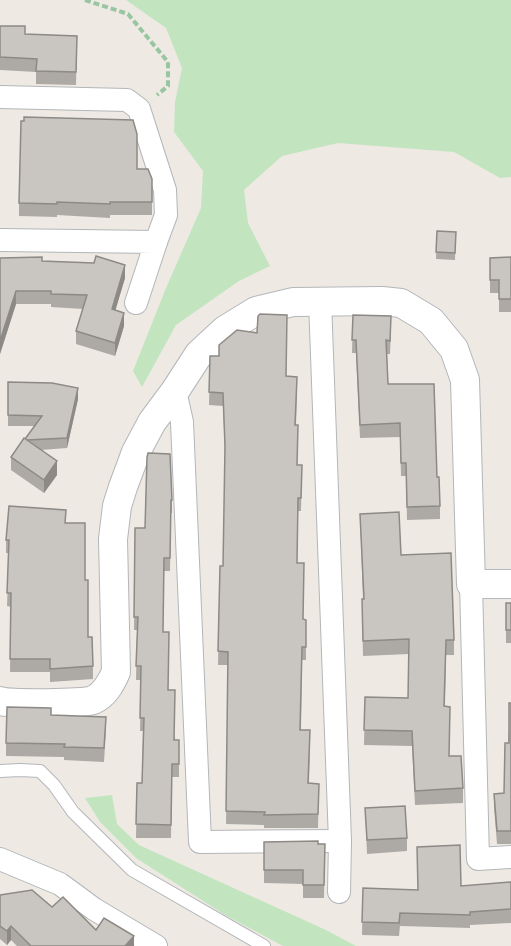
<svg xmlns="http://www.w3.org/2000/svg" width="511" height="946" font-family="'Varela Round',sans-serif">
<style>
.green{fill:#c2e5bf}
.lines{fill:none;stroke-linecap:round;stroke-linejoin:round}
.service-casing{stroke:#b3b6ba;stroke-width:14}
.minor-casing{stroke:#b3b6ba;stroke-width:24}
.tertiary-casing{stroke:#b3b6ba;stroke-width:30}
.path{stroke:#98c6a1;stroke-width:4;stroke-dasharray:6 3;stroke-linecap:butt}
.service{stroke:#fff;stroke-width:12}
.minor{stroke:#fff;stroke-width:22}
.tertiary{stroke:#fff;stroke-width:28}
.wall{fill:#ada9a5}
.shaded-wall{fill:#8d8a86}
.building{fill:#c9c5c0;stroke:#8d8a86;stroke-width:1.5}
</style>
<rect width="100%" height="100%" fill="#eeeae3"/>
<!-- green -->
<g class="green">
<path d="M126 0H511V177L500 178 454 152 338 143 282 156 244 190 248 223 270 266 239 281 176 325 142 387 133 371 166 288 201 208 203 171 174 132 175 102 182 68 166 28Z"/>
<path d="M112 795 117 824 139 845 326 930 356 946H283L225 915 136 858 100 822 85 798Z"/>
</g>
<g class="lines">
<defs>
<path id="service" d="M0 771 20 770 40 771 54 785 73 812 132 870 264 946"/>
<g id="minor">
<path d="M0 97 127 100 139 109 165 190 166 215 156 242"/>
<path d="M0 240 156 242 136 303"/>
<path d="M320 301 340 841 339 892"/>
<path d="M175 391 182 422 200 842 340 841"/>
<path d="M471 584 478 859 511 857"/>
<path d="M0 859 60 884 94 909 156 946"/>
</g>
<path id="tertiary" d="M0 701C9 704 85 704 93 700 105 695 111 683 116 672L113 539 117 506 123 487 136 452 152 422 175 391 199 354 225 330 256 311 293 302 382 301 401 303 431 321 454 349 465 380 471 584H511"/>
</defs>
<!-- service casing -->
<use href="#service" class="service-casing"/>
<!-- minor casing -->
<use href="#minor" class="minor-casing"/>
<!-- tertiary casing -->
<use href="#tertiary" class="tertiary-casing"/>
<!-- path -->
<path class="path" d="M85 0 128 14 168 62V86L157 95"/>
<!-- service -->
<use href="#service" class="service"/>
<!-- minor -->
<use href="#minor" class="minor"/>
<!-- tertiary -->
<use href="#tertiary" class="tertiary"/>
</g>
<!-- wall -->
<g class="wall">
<path d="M0 26 25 34 77 36 76 85 36 84V72L0 70Z"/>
<path d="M24 121 137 169 152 179V215H110V218L57 215V217L19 216V203Z"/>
<path d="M437 231 456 232 455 260 436 259Z"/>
<path d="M511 257V312H499V293H490V258Z"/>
<path d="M0 258 42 261 125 278 115 310 124 326 115 356 76 344V331L83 309 51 307V304H16L0 354Z"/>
<path d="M353 315 391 329 390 354H387L388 384 437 477 440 506V519L407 520 406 476H401L400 437 360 438 356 353H352Z"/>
<path d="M257 333 286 376 297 390 296 425 297 465H302L301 511H298L297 563 303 619 306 633V660H302L301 730 310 743 309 783 319 784 318 828H264V825L226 824 228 665H218L220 566H223L225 454 223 406 209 405 210 356H219Z"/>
<path d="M8 382 78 399 67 448 41 450 57 475 44 493 11 470V457L34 426H8Z"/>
<path d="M147 457 172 500V513H171L170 571H164L163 632 168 690 175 740H179V777H172L171 838H136L137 783H142L143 731H140L141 680H136L137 630H134L135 528H145Z"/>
<path d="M360 514 401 555 454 640V655H446L445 706 449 756 463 788V803L415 805 412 746 364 745 365 697 408 698 409 654 363 656 362 613V599H363Z"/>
<path d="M66 523 85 580 88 637 93 666V679L50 682V672H10L11 607 7 606 9 553H6V540Z"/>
<rect x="506" y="603" width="5" height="40"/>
<path d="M511 703V844H497L494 807V794L504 793Z"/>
<path d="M51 715 106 730 104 762 64 760V757L6 756V743Z"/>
<path d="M365 808 407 838V851L367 854Z"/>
<path d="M264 842 325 844 324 898H303V884L264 883Z"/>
<path d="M417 847 461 886 511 882V923L470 925V928L400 926 399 936 362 935 363 888 418 890Z"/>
<path d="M0 895 52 907 96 930 134 946H17L11 940 7 945 0 939Z"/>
</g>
<!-- shaded-wall -->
<g class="shaded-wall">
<path d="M125 265V278L112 322V309Z"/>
<path d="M16 291V304L0 354V341Z"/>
<path d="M124 313V326L115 356V343Z"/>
<path d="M78 388V399L67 448V438Z"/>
<path d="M57 461V475L44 493V480Z"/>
<path d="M11 926V940L7 945V931Z"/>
<path d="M134 936V946H125Z"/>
</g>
<!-- building -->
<g class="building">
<path d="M0 26H25V34L77 36 76 72 36 71 37 59 0 57Z"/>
<path d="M24 117 133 120 137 134V169H148L152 179V202H110V204L57 202V204L19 203 21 121H24Z"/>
<path d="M437 231 456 232 455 253 436 252Z"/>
<path d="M96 256 125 265 112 309 124 313 115 343 76 331 87 295 51 294V291H16L0 341V258L42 257V261L94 263Z"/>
<path d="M511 257V299H499V280H490V258Z"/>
<path d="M260 314 287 315 286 376 297 377 295 425H298L297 465H302L301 498H298L297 563H304L303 619 306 620V647H302L300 730H310L308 783 319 784 318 814 264 815 265 812 226 811 228 652 218 651 220 566H223L225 446 223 393 209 392 210 356H219V345L237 330 257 333 258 316Z"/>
<path d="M353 315 391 316 390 341 386 340 388 384H434L437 477H439L440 506 407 507 406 463H401L400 423 360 425 356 340H352Z"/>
<path d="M8 382 52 383 78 388 67 438 27 440 25 439 42 416 8 415Z"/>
<path d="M24 438 57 461 44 480 11 457Z"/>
<path d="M148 453 170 454 172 500H171L170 558H164L163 632H169L168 690H175L174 740H179V764H172L171 825 136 824 137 783H142L144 718H140L141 666H136L138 617H134L135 528H145L147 457Z"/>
<path d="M9 506 66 510 65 523H85V580H88V637H92L93 666 50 669V659H10L11 593H7L9 540H6Z"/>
<path d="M399 512 401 555 451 553 454 640H446L444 706 450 707 449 756H461L463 788 415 791 412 731 364 730 365 697 408 698 409 639 363 641 362 599H364L360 514Z"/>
<rect x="506" y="603" width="5" height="27"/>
<path d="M509 703H511V831H497L494 794 504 793 505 743H509Z"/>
<path d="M7 707 51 708V715L106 717 104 748 64 747 65 744 6 743Z"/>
<path d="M405 806 407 838 367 840 365 808Z"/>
<path d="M318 841V844H325L324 885H303V870H264V842Z"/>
<path d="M460 845 461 886 511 882V909L470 912V915L400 913 399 923 362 922 363 888 418 890 417 847Z"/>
<path d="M32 890 52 907 63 897 96 930 104 918 134 936 125 946H31L11 926 7 931 0 926V895Z"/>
</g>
</svg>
